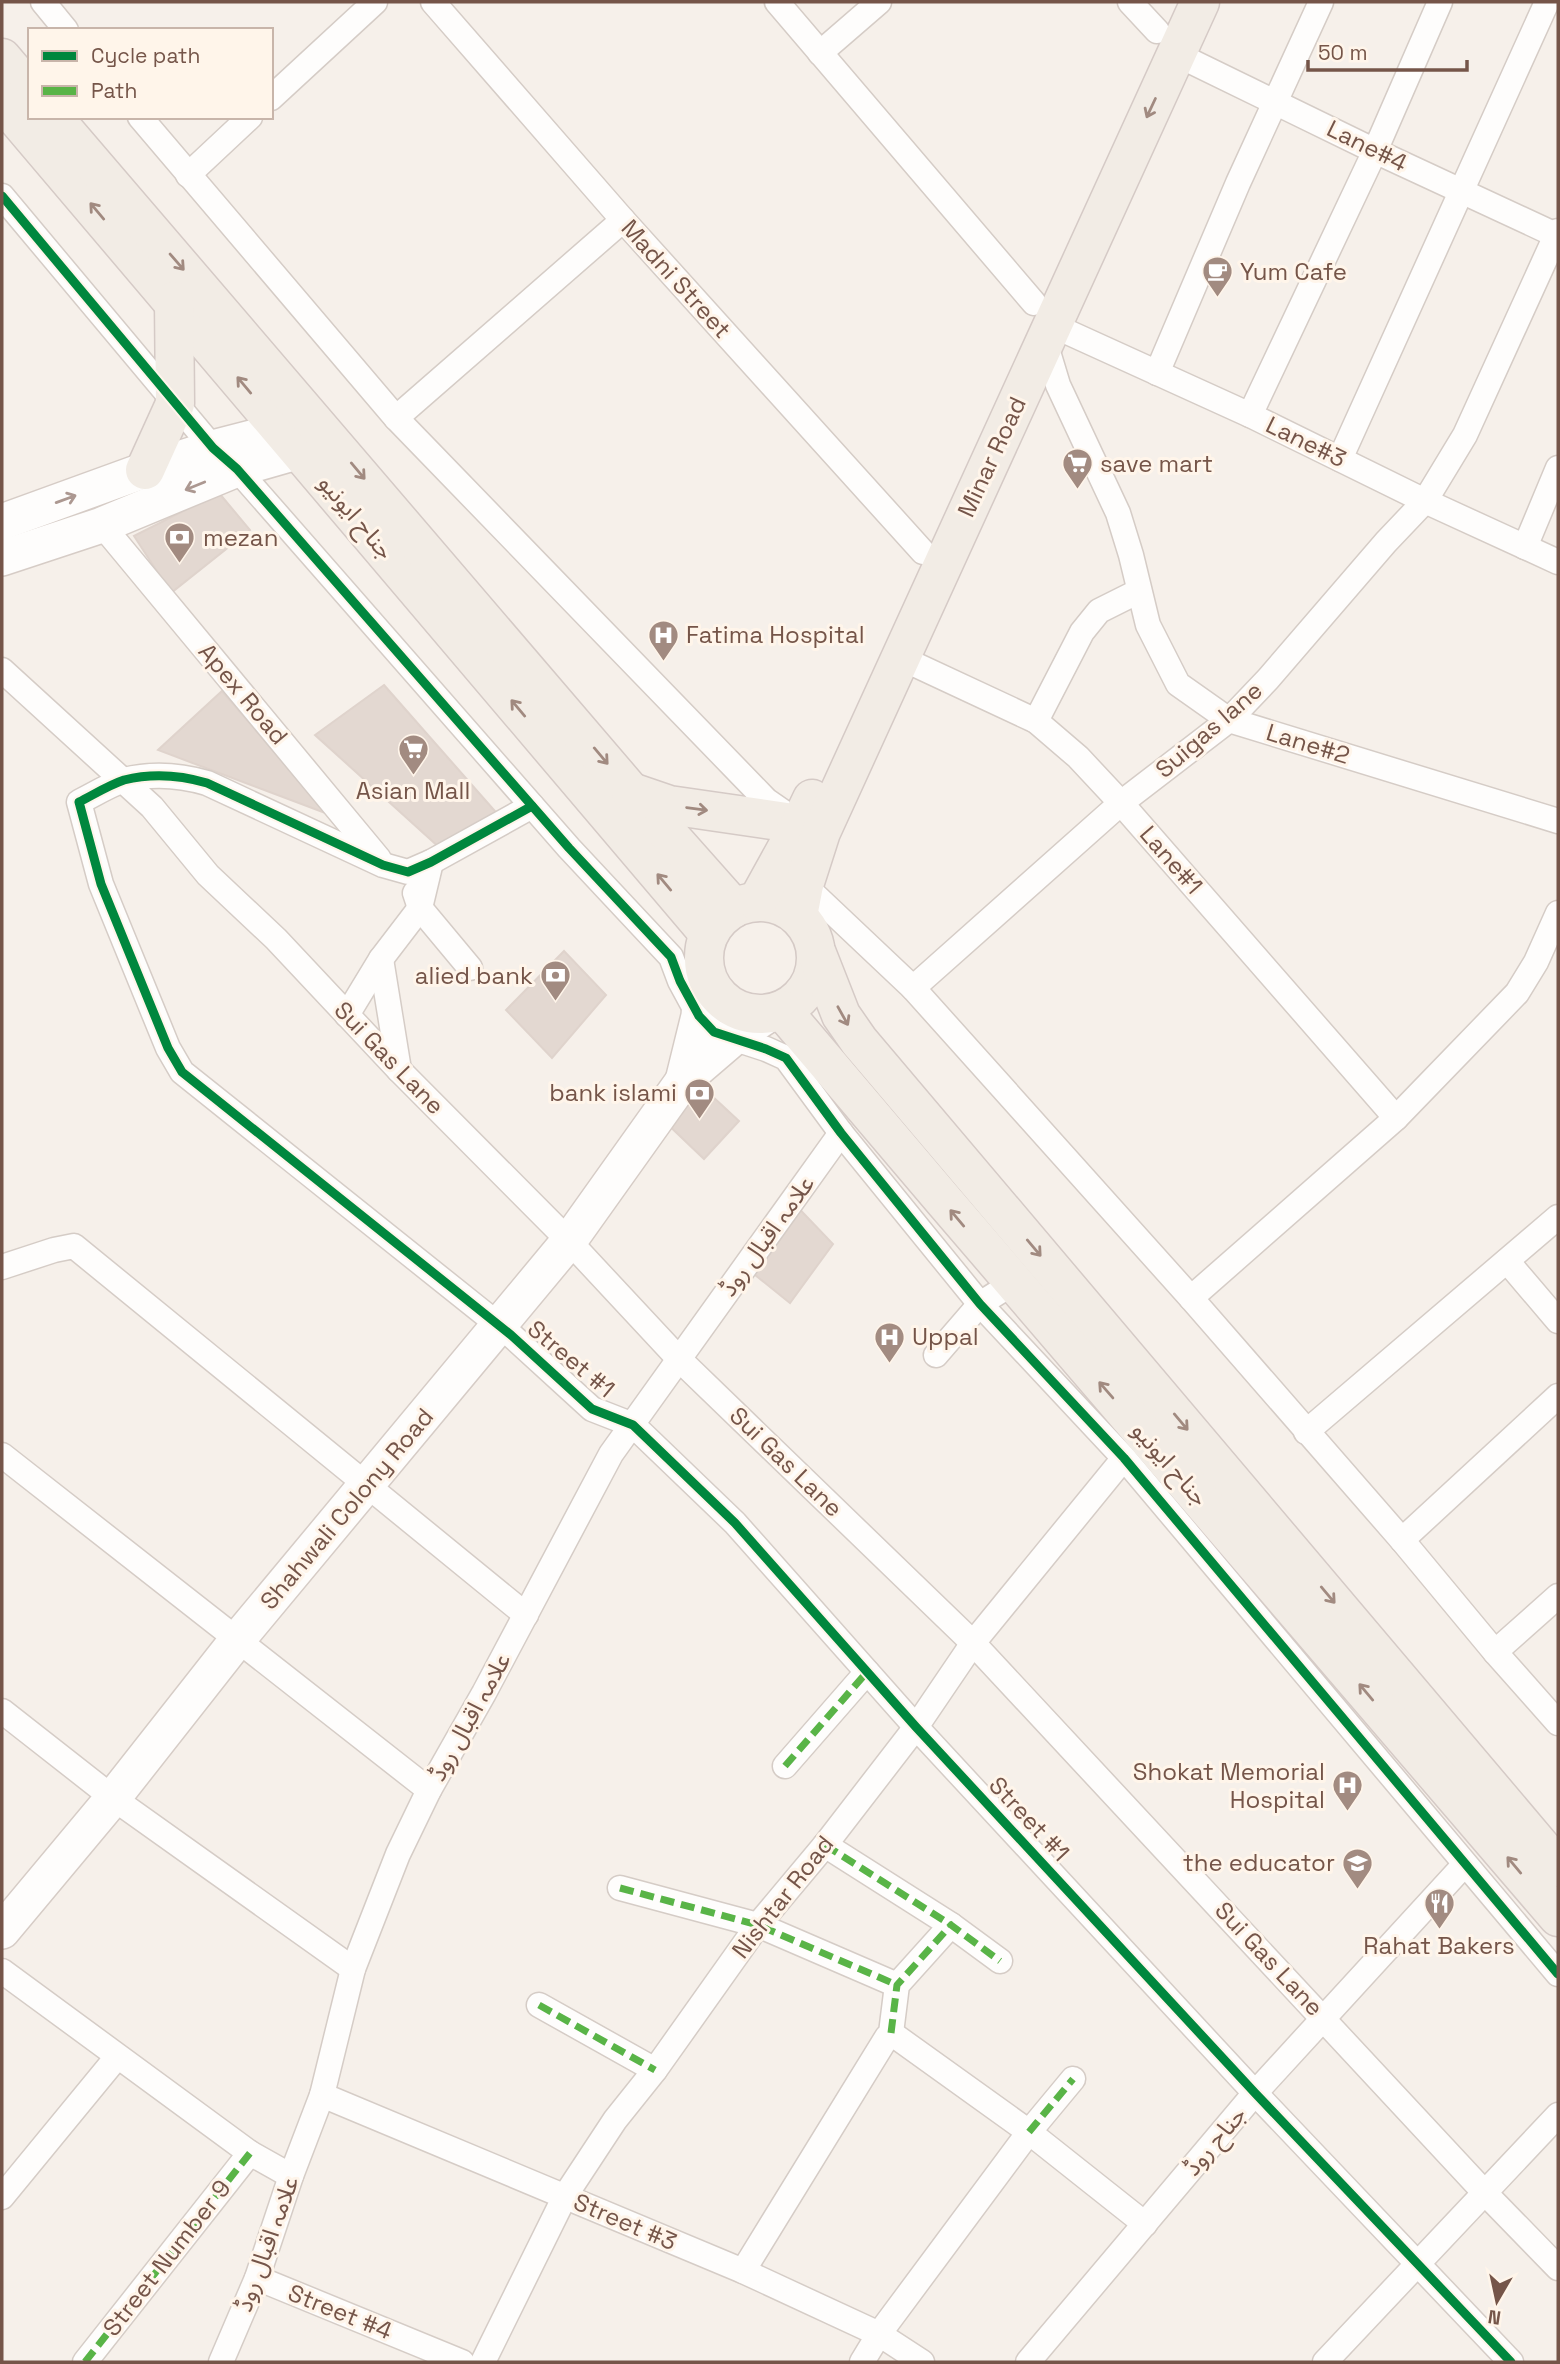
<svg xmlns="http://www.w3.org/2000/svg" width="1560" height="2364" font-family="'Space Grotesk','Noto Sans Arabic',sans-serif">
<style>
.building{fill:#e3d8d1;stroke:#dfd3cc;stroke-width:2}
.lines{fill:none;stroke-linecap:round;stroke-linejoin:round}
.street-casing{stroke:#d5ccc6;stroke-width:27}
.secondary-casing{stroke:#d6ccc6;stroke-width:38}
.primary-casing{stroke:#d5cac6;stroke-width:41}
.street{stroke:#fefdfc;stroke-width:24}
.secondary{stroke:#fefdfc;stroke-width:35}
.primary{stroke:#f2ece5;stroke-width:38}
.quiet{stroke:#59b447;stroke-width:7;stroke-dasharray:14 7;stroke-linecap:butt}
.cycleway-casing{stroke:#fff5ea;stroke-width:13}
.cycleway{stroke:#00873e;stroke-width:9}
.oneway{stroke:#a18a80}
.oneway2{stroke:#ac9891}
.labels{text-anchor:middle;stroke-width:6;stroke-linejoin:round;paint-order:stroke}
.street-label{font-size:24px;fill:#755549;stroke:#fff5ea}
.poi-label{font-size:24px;fill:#755549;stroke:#fff5ea;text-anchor:start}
</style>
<rect width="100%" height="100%" fill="#f6f0ea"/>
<!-- building -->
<g class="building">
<path d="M219 493 250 530 171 593 134 536Z"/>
<path d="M384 685 501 818 441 849 315 735Z"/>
<path d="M222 691 328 814 158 750Z"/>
<path d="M564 951 606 995 552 1058 506 1010Z"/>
<path d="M697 1082 739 1121 704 1159 662 1119Z"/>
<path d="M786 1195 833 1244 790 1303 739 1262Z"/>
</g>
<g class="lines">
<defs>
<g id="street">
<path d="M43 2 66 30"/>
<path d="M433 2 623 220 923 552"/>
<path d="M777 2 1034 303"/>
<path d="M1130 2 1157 31"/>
<path d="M820 53 879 2"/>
<path d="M1176 54 1375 151 1558 236"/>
<path d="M271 98 375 2"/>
<path d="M140 117 396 418 766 800 792 818"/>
<path d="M188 175 250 117"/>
<path d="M2 196 213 448 237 469 569 848 671 957 680 981 699 1016 714 1032 766 1049 786 1058 841 1133 980 1304 1124 1458 1558 1974"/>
<path d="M1052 325 1250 415 1425 501 1558 562"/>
<path d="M1045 342 1058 385 1118 513 1131 555 1148 625 1178 684 1229 720 1558 821"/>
<path d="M1157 373 1238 183 1321 2"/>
<path d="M1250 415 1375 151 1440 2"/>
<path d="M396 418 623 220"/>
<path d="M1340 459 1547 2"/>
<path d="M102 525 379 859"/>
<path d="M1525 547 1558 468"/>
<path d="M901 658 1036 721 1078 757 1121 803 1396 1118"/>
<path d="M2 670 152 807 208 875 276 939 399 1070 569 1241 679 1359 973 1643 1485 2193 1558 2268"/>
<path d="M1036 721 1082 632 1099 611 1139 591"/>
<path d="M532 806 431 862 408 872 383 865 207 783C180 775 152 773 124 780 109 785 93 795 79 802L101 884 168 1048 182 1072 511 1335 592 1409 633 1425 735 1523 916 1727 1255 2093 1511 2362"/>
<path d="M804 885 913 988 1191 1298 1402 1540 1495 1652 1558 1723"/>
<path d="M415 893 420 908 470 968"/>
<path d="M381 959 399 1070"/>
<path d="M913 988 1121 803 1229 720 1268 679 1386 542 1425 501 1465 435 1558 231"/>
<path d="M347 1015 381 959 420 908 431 862"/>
<path d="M1507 1261 1558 1321"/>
<path d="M2 1267 54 1250 74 1246 526 1615"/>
<path d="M1191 1298 1396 1118 1517 993 1536 962 1558 913"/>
<path d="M936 1355 980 1304 1013 1283"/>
<path d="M1306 1432 1558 1217"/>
<path d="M2 1455 429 1790"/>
<path d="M1402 1540 1558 1396"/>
<path d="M1495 1652 1558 1596"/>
<path d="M2 1711 113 1798 353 1969"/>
<path d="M785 1766 867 1672"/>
<path d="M825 1845 951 1925"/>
<path d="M620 1888 758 1925 897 1985"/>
<path d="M2 1971 250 2153 291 2176"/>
<path d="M539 2005 655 2070"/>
<path d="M891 2033 1029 2132 1145 2224"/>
<path d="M322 2095 743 2271 879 2334 922 2362"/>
<path d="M2 2197 117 2057"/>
<path d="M743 2271 887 2037 891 2033 897 1985 951 1925 1000 1961"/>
<path d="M257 2278 462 2362"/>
<path d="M85 2362 250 2153"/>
<path d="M221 2362 257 2278 291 2176 322 2095 353 1969 398 1854 429 1790 484 1693 611 1454 841 1133"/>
<path d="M483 2362 565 2196 615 2120 655 2070 758 1925 825 1845 916 1727 973 1643 1124 1458"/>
<path d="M862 2362 879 2334 1029 2132 1073 2079"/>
<path d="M1028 2362 1255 2093 1464 1865"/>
<path d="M1325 2362 1558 2115"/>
</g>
<g id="secondary">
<path d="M2 522 145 470 213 448 282 430 304 415"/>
<path d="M2 558 102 525 237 469 300 451 320 438"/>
<path d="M683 1081 699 1016 704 947"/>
<path d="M2 1931 113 1798 238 1639 569 1241 683 1081 732 1039 769 1014"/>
</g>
<g id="primary">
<path d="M2 58 30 91"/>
<path d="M2 101 709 934"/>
<path d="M53 117 631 792 734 908"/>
<path d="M145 470 175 404 174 301"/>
<path d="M631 792 669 805 800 824"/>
<circle cx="760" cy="958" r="56"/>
<path d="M757 902 800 824 812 799"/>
<path d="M798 916 804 885 821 832 1200 2"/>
<path d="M817 954 841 1015 859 1041 1558 1867"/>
<path d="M782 1010C1039 1314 1300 1615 1558 1917"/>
</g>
</defs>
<!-- street casing -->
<use href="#street" class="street-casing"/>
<!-- secondary casing -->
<use href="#secondary" class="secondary-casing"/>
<!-- primary casing -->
<use href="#primary" class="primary-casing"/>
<!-- street -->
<use href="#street" class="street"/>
<!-- secondary -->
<use href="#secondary" class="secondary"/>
<!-- primary -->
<use href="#primary" class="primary"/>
<!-- quiet -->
<g class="quiet">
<path d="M785 1766 867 1672"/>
<path d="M825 1845 951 1925"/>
<path d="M620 1888 758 1925 897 1985"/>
<path d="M539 2005 655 2070"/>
<path d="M891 2033 897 1985 951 1925 1000 1961"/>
<path d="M1029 2132 1073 2079"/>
<path d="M85 2362 250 2153"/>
</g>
<defs>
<g id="cycleway">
<path d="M2 196 213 448 237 469 569 848 671 957 680 981 699 1016 714 1032 766 1049 786 1058 841 1133 980 1304 1124 1458 1558 1974"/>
<path d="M532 806 431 862 408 872 383 865 207 783C180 775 152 773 124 780 109 785 93 795 79 802L101 884 168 1048 182 1072 511 1335 592 1409 633 1425 735 1523 916 1727 1255 2093 1511 2362"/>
</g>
</defs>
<!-- cycleway casing -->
<use href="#cycleway" class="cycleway-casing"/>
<!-- cycleway -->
<use href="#cycleway" class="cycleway"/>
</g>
<!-- one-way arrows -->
<defs><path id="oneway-shaft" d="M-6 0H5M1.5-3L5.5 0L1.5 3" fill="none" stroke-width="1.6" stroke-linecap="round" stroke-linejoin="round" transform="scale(1.75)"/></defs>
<g class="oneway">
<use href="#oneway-shaft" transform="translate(1151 108) rotate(115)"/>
<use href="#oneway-shaft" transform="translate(97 211) rotate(-130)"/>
<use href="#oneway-shaft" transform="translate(177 262) rotate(49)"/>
<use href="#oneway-shaft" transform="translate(244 385) rotate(-130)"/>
<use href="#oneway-shaft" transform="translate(358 471) rotate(50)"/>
<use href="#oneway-shaft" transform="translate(518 708) rotate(-130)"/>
<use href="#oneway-shaft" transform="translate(601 756) rotate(50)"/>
<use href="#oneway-shaft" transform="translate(697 809) rotate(8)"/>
<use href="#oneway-shaft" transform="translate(664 882) rotate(-130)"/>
<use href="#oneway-shaft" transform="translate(843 1016) rotate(61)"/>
<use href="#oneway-shaft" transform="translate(957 1218) rotate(-130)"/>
<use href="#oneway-shaft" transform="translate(1034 1248) rotate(50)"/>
<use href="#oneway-shaft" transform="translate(1106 1390) rotate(-131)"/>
<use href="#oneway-shaft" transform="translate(1181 1422) rotate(50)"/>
<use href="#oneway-shaft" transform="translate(1328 1595) rotate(50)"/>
<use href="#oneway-shaft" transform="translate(1366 1692) rotate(-130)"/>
<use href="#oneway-shaft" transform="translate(1514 1865) rotate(-130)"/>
</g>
<g class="oneway2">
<use href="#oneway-shaft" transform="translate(195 486) rotate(158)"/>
<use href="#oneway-shaft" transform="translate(66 499) rotate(-20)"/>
</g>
<!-- icons -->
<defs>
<symbol id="cafe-pin" viewBox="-11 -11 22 30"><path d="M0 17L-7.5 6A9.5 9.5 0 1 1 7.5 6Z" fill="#a28b81" stroke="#fff5ea"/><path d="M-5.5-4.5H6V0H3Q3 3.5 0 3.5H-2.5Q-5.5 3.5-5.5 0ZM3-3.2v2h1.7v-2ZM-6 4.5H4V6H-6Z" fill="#fff"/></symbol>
<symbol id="supermarket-pin" viewBox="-11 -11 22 30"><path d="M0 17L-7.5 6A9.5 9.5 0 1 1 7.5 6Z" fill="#a28b81" stroke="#fff5ea"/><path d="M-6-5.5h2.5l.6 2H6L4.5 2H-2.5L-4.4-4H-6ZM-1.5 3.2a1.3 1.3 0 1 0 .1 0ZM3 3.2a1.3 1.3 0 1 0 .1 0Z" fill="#fff"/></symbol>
<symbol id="bank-pin" viewBox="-11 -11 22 30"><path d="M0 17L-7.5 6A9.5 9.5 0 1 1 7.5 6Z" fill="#a28b81" stroke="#fff5ea"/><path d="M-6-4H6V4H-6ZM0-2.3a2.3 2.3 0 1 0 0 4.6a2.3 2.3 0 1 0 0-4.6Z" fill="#fff"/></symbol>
<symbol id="hospital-pin" viewBox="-11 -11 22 30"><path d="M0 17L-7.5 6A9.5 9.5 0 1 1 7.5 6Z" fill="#a28b81" stroke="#fff5ea"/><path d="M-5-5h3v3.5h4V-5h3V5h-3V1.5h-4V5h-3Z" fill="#fff"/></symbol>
<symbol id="school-pin" viewBox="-11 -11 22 30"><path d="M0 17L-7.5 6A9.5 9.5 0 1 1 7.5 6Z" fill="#a28b81" stroke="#fff5ea"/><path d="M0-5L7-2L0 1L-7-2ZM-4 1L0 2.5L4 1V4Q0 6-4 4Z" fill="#fff"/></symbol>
<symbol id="restaurant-pin" viewBox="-11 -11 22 30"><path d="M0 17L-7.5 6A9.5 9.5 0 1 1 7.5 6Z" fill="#a28b81" stroke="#fff5ea"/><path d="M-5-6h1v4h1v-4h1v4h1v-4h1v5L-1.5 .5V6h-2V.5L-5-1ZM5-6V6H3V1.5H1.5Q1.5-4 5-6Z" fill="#fff"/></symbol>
</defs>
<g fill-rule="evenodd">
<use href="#cafe-pin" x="1200" y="254" width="35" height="47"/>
<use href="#supermarket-pin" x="1060" y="446" width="35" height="47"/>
<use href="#bank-pin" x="162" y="520" width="35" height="47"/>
<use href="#hospital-pin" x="646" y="618" width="35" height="47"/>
<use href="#supermarket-pin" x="396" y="732" width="35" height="47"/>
<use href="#bank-pin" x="538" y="958" width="35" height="47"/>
<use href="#bank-pin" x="682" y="1076" width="35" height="47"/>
<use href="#hospital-pin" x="872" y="1320" width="35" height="47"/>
<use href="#hospital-pin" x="1330" y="1768" width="35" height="47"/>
<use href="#school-pin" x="1340" y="1846" width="35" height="47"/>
<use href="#restaurant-pin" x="1422" y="1886" width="35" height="47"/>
</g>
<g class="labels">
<!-- street labels -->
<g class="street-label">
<text transform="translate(1367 146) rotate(26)" y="8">Lane#4</text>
<text transform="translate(676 279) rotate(48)" y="8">Madni Street</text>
<text transform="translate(1306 442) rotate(26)" y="8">Lane#3</text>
<text transform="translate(992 457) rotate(-65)" y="8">Minar Road</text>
<text transform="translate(356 517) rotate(50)" y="8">جناح ایونیو</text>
<text transform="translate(243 694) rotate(50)" y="8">Apex Road</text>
<text transform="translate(1209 730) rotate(-41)" y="8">Suigas lane</text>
<text transform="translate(1308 744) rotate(17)" y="8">Lane#2</text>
<text transform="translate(1171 860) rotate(49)" y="8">Lane#1</text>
<text transform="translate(389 1058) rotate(46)" y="8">Sui Gas Lane</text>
<text transform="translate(767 1236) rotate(-54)" y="8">علامہ اقبال روڈ</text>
<text transform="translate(571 1359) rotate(40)" y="8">Street #1</text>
<text transform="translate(786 1462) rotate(44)" y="8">Sui Gas Lane</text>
<text transform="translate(1170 1464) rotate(49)" y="8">جناح ایونیو</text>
<text transform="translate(347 1509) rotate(-50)" y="8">Shahwali Colony Road</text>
<text transform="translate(470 1717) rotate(-61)" y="8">علامہ اقبال روڈ</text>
<text transform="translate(1029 1819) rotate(47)" y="8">Street #1</text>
<text transform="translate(783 1897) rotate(-52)" y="8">Nishtar Road</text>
<text transform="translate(1269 1959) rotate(47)" y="8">Sui Gas Lane</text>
<text transform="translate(1215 2141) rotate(-50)" y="8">جناح روڈ</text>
<text transform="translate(625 2222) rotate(23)" y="8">Street #3</text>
<text transform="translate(267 2244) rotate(-70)" y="8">علامہ اقبال روڈ</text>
<text transform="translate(167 2258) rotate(-52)" y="8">Street Number 9</text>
<text transform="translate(340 2312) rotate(22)" y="8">Street #4</text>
</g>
<!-- poi labels -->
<g class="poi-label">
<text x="1240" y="280">Yum Cafe</text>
<text x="1100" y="472">save mart</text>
<text x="203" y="546">mezan</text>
<text x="686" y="643">Fatima Hospital</text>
<text x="413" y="799" text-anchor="middle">Asian Mall</text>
<text x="533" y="984" text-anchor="end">alied bank</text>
<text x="677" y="1101" text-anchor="end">bank islami</text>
<text x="912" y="1345">Uppal</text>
<text x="1325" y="1780" text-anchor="end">Shokat Memorial<tspan x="1325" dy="28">Hospital</tspan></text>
<text x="1335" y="1871" text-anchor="end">the educator</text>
<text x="1439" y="1954" text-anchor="middle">Rahat Bakers</text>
</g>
</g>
<!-- border -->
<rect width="1560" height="2364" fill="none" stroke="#755549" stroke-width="7"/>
<!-- legend -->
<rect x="28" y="28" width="245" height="91" fill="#fff5ea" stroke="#c8b5aa" stroke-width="2"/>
<rect x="42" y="51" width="35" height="10" fill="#00873e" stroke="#c8b5aa" stroke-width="2"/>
<text x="91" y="63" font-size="21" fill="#755549">Cycle path</text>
<rect x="42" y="86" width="35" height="10" fill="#59b447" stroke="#c8b5aa" stroke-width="2"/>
<text x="91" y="98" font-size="21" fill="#755549">Path</text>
<!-- north arrow -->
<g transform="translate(1497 2301) rotate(189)" stroke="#fff5ea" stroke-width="5" paint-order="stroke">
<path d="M0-5L12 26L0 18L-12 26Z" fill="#755549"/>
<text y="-10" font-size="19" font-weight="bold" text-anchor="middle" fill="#755549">N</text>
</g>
<!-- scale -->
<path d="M1308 60v10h159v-10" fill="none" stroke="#755549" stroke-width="3.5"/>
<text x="1318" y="60" font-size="21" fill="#755549" stroke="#fff5ea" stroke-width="5" paint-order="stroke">50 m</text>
</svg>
